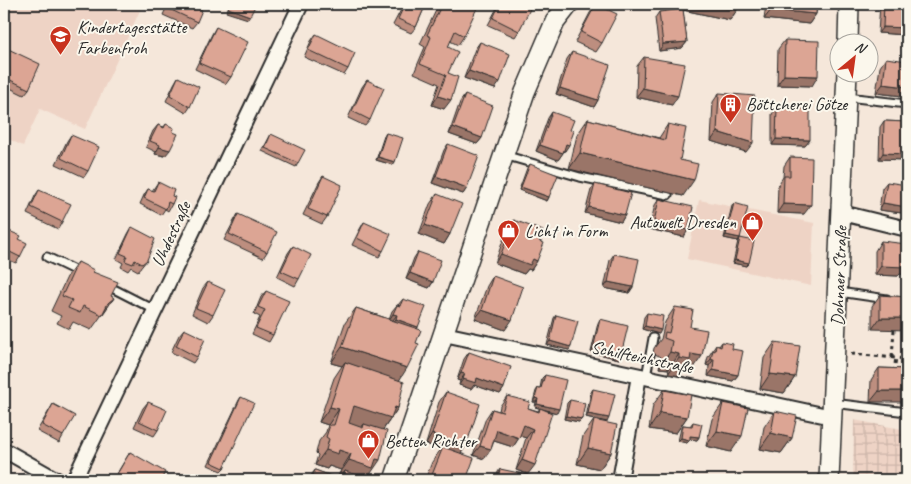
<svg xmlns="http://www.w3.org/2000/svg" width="911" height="484" font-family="Caveat,sans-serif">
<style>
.built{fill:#eed3c5}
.industrial{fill:url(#industrial-grid)}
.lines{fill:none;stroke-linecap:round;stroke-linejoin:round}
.lane-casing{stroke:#2b2b2b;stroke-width:11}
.street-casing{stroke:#2b2b2b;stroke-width:18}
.secondary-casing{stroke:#2b2b2b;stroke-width:22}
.path{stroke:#2b2b2b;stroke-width:3;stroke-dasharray:4 4;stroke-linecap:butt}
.lane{stroke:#fbf7ec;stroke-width:7}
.street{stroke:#fbf7ec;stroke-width:14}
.secondary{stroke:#fbf7ec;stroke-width:19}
.wall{fill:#bd8e7f;stroke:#2b2b2b}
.shaded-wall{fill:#9a7468;stroke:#2b2b2b}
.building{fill:#dca594;stroke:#2b2b2b}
.labels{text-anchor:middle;stroke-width:4;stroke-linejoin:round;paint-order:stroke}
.poi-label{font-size:18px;fill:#2b2b2b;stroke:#fbf7ec;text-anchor:start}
.street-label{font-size:18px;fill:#2b2b2b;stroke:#fbf7ec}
</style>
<defs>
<pattern id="industrial-grid" width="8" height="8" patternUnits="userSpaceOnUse" patternTransform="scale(1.25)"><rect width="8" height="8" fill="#eed3c5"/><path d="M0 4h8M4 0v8" fill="none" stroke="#ccb5a9"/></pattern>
</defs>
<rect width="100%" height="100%" fill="#f5e7da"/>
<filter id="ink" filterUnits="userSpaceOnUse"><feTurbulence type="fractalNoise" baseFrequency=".02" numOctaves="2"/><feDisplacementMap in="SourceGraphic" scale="10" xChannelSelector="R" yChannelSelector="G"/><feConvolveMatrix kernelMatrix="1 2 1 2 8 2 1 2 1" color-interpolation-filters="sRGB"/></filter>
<g filter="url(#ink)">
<!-- built -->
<g class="built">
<path d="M4 4H143L85 129 40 109 23 146 4 137Z"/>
<path d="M699 200 814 223 811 286 687 259Z"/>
</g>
<!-- industrial -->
<path class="industrial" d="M854 420 907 430V480H853Z"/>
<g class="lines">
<defs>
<g id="lane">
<path d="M847 97 907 104"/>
<path d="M504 155 580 177 668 195"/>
<path d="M47 257 80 273"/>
<path d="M108 286 155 310"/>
<path d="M839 292 887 299"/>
<path d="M646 377 653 338"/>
<path d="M833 403 907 412"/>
</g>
<g id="street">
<path d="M842 213 907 229"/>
<path d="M444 334 832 417"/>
<path d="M4 450 57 480"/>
<path d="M74 480 301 4"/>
<path d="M620 480 639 376"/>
</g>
<g id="secondary">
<path d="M848 42 849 4"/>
<path d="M394 480 525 92 555 22 569 4"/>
<path d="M829 480 847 72"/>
</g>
</defs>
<!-- lane casing -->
<use href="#lane" class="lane-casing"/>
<!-- street casing -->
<use href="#street" class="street-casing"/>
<!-- secondary casing -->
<use href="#secondary" class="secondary-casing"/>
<!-- path -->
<g class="path">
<path d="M851 354 907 359"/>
<path d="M892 357 894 330"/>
<path d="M894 372 896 357"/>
</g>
<!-- lane -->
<use href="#lane" class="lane"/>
<!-- street -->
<use href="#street" class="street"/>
<!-- secondary -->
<use href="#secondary" class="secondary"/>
</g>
<!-- wall -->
<g class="wall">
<path d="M168 4H190L197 22 192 28 163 15Z"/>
<path d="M404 4H426L416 27 411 33 393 25Z"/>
<path d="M439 4H467L464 36 458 45 450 41 448 47V73L444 109 432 105 439 84 414 73 425 47 420 44Z"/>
<path d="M499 4H530L519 31 515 37 488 25Z"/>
<path d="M596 4 602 43 596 52 575 42 590 13Z"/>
<path d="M655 4H737V10L730 20 683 10 687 42 682 48 659 51 655 18 659 12 681 9Z"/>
<path d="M766 4H817L816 14 809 24 764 19Z"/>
<path d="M880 4H907L905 35 878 33Z"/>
<path d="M216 27 231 77 226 84 195 69 212 34Z"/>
<path d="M316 34 348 69 344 75 304 57 311 41Z"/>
<path d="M785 40 812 86 777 85 778 49Z"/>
<path d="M480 42 495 89 464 78 475 49Z"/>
<path d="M4 47 29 89 24 95 4 85Z"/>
<path d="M572 52 598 100 594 107 556 94 567 59Z"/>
<path d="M644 57 672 105 636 97 637 66Z"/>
<path d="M886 58 903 96 876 93 880 67Z"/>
<path d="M178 77 190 107 186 113 166 101 174 84Z"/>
<path d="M367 80 370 120 365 126 348 118 362 87Z"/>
<path d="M719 93 746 152 711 141 713 102Z"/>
<path d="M465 95 482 138 477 144 449 134 460 102Z"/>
<path d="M777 108 810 140 805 146 772 145V114Z"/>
<path d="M552 112 570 130 565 151H564L558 160 536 151 548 118Z"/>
<path d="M588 119 659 138 668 124 683 196 569 169 577 135Z"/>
<path d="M884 121 907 122V155L904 160 879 159 880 127Z"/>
<path d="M166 124 173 132 165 156 155 154 156 152 146 147 153 131 158 125 164 127Z"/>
<path d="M386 133 393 165 376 160 384 136Z"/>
<path d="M271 134 298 163 296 167 262 151Z"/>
<path d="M71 135 88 171 84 177 56 164 67 141Z"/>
<path d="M448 144 467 188 463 194 432 183 444 150Z"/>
<path d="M790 157 804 214 777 213 778 185 783 177 784 166Z"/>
<path d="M530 164 549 197 547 201 519 190 527 168Z"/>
<path d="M323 176 327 217 322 224 303 215 319 182Z"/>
<path d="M158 182 172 196V204L168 211 165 209 161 215 140 204 144 195 148 189 152 191Z"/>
<path d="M887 182 902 213 879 210 882 188Z"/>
<path d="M595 184 625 215 621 222 585 213 591 190Z"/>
<path d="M39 190 62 222 58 229 27 214 35 196Z"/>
<path d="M437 194 450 234 444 244 419 234 430 204Z"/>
<path d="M659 199 684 237 649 229 655 205Z"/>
<path d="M734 203 740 238 746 266 733 263 738 241 724 238 732 206Z"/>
<path d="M238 214 267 252 263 258 224 240 234 221Z"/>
<path d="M514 220 537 261 531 270 528 269 524 274 495 263 507 229Z"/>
<path d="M364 222 383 251 379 257 352 245 360 229Z"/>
<path d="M132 227 147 260 138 271 131 267 128 271 121 267 123 263 116 259 128 234Z"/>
<path d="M9 231 19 239 20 257 16 263 6 259 7 234Z"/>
<path d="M881 241 900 274 898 276 875 275V251Z"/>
<path d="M293 246 299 279 295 286 277 277 288 253Z"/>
<path d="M418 252 433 282 429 288 406 279 414 258Z"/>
<path d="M614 254 633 287 629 293 604 288 610 260Z"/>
<path d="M78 262 93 272 111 296 114 298 91 330 73 322 69 329 57 323 61 316 51 311 67 277Z"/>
<path d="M493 276 505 330 475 319 487 286Z"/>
<path d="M208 282 213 315 208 322 192 314 203 288Z"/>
<path d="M266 291 273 335 269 342 252 334 260 317 254 314 261 297Z"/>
<path d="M880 295 907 297 872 329V306Z"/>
<path d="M403 299 418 327 399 380 398 408 383 430 369 476 368 475 366 478 371 480H308L315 470 339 479 341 477 338 476 341 470 329 466 327 469 315 465 318 455 316 453 319 441 326 432 328 425 319 422 334 378 342 366 331 363 345 323 356 308 389 319 392 311 397 305H398Z"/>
<path d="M675 307 690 327 691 372 683 370 680 376 668 374 669 369 659 368 661 357 653 353 654 348 661 339 665 322Z"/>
<path d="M647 313 659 334 642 329 644 317Z"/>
<path d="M556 315 569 350 547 345 554 318Z"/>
<path d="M600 319 619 359 591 352 598 323Z"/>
<path d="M184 329 197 357 193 363 171 352 179 335Z"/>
<path d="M722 342 732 349 738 375 733 381 708 376 709 366 706 365 708 357 716 345 719 346Z"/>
<path d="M775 342 795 377 784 393 760 389 764 358Z"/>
<path d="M469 352 504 388 500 394 474 385 471 389 459 385 460 381 457 380 464 359Z"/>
<path d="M879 368 907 369 870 402 871 380Z"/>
<path d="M545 375 557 413 535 407 536 402H533L536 391 538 388H540L542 378Z"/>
<path d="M593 389 607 422 586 417 591 392Z"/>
<path d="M664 390 687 417 676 433 649 429 653 405Z"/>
<path d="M446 392 461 453 466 480H425L432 462 441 449 426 444 439 402Z"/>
<path d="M507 396 528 408 538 411 540 408 528 474 516 470 526 438 520 436 513 447 494 441 491 449 484 459 473 455 486 418 492 409 499 411 500 406Z"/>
<path d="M241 397 224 468 221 471 208 465 239 400Z"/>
<path d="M570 400 582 419 579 422 564 419 567 403Z"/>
<path d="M148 402 158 430 154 436 134 427 143 408Z"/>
<path d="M723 403 731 452 706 446 712 419Z"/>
<path d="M53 404 63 436 59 443 37 431Z"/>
<path d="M775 411 792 438 781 453 760 449 764 427Z"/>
<path d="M594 420 611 453 600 469 577 464 583 436Z"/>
<path d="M693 422 699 437 697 440 690 439 687 443 678 441 681 428 683 425 690 426Z"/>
<path d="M130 452 161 480H113Z"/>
<path d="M500 469 532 480H496L498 472Z"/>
</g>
<!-- shaded-wall -->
<g class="shaded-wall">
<path d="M655 4H704L737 10 730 20Z"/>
<path d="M228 8 250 16 248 19 226 12Z"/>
<path d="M771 10 816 14 809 24 764 19Z"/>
<path d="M883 27 907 28V32L905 35 878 33Z"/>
<path d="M687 42 682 48 659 51 663 44Z"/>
<path d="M469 71 500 82 495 89 464 78Z"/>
<path d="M784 75 818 76 812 86 777 85Z"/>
<path d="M883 84 907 87V93L903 96 876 93Z"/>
<path d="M560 88 598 100 594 107 556 94Z"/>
<path d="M643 88 678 96 672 105 636 97Z"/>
<path d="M438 96 451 100 444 109 432 105Z"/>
<path d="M453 127 482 138 477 144 449 134Z"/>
<path d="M717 132 753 143 746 152 711 141Z"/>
<path d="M776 139 810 140 805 146 772 145Z"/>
<path d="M566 144 569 145 565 151 562 150Z"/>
<path d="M540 145 563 153 558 160 536 151Z"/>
<path d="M159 147 170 150 165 156 155 154Z"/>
<path d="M580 153 694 180 683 196 569 169Z"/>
<path d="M883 153 907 154V155L904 160 879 159Z"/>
<path d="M378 157 395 162 393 165 376 160Z"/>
<path d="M436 176 467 188 463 194 432 183Z"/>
<path d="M521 187 549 197 547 201 519 190Z"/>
<path d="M883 203 907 207 902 213 879 210Z"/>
<path d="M783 204 811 205 804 214 777 213Z"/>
<path d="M589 207 625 215 621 222 585 213Z"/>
<path d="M654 222 688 230 684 237 649 229Z"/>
<path d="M425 225 450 234 444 244 419 234Z"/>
<path d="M726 235 740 238 738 241 724 238Z"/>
<path d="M10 252 6 259H4V256L5 254Z"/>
<path d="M501 254 533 259 537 261 531 270 528 269 524 274 495 263Z"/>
<path d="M735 260 749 263 746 266 733 263Z"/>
<path d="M904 264H907V275L900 274 898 276 875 275 881 266Z"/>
<path d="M410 273 433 282 429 288 406 279Z"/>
<path d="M608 282 633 287 629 293 604 288Z"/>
<path d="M114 298 103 314 102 315 108 303Z"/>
<path d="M482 310 512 320 505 330 475 319Z"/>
<path d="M393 314 397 315 392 321 389 320Z"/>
<path d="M880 318H907V330L872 329Z"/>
<path d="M396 319 418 327 414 334 391 325Z"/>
<path d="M645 326 661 330 659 334 642 329Z"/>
<path d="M550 341 571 347 569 350 547 345Z"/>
<path d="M342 347 407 368 397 384 345 362 342 366 331 363Z"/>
<path d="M593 349 621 355 619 359 591 352Z"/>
<path d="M670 352 679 354 669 369 659 368Z"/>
<path d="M691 354 702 356 691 372 683 370 680 376 668 374 679 358Z"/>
<path d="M711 359H714L709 366 706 365Z"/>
<path d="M713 370 738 375 733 381 708 376Z"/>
<path d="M461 373 465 374 460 381 457 380Z"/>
<path d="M770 374 795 377 784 393 760 389Z"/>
<path d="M477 378 504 388 500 394 474 385 471 389 459 385 463 379Z"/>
<path d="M879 391H907V402H870Z"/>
<path d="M535 398 538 399 536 402H533Z"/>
<path d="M537 404 559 409 557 413 535 407Z"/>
<path d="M354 406 395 407 398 408 380 434 364 424 361 428 343 422Z"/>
<path d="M330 407 339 409 328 425 319 422Z"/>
<path d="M660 413 687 417 676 433 649 429Z"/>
<path d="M588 414 609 418 607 422 586 417Z"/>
<path d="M566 416 582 419 579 422 564 419Z"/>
<path d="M524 425 533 429 526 438 517 435Z"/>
<path d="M497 430 519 438 513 447 491 440Z"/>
<path d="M717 431 742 436 731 452 706 446Z"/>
<path d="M771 433 792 438 781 453 760 449Z"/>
<path d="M432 434 466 446 460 455 443 447 441 449 426 444Z"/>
<path d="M690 436 699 437 697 440 688 439Z"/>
<path d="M681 438 690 440 687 443 678 441Z"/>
<path d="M480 446 491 449 484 459 473 455Z"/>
<path d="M588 448 611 453 600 469 577 464Z"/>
<path d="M326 450H339L351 454 341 470 329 466 327 469 315 465Z"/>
<path d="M376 459 380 460 369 476 368 475 365 480 345 471 341 477 338 476 349 460Z"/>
<path d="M522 460 535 465 528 474 516 470Z"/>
</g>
<!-- building -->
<g class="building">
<path d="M170 4H190L202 10 197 22 167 8Z"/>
<path d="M230 4H256L250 16 228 8Z"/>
<path d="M405 4H426L416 27 398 19Z"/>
<path d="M442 4H467L477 8 464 36 455 31 448 47 458 52 448 73 458 77 451 100 438 96 446 75 420 64 431 37 427 35Z"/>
<path d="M500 4H530L532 5 519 31 493 18Z"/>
<path d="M596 4 617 14 602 43 581 32Z"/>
<path d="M704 4H737V10Z"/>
<path d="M771 4H817L816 14 771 10Z"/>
<path d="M884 4H907V28L883 27Z"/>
<path d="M683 9 687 42 663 44 659 12Z"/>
<path d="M216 27 248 42 231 77 199 63Z"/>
<path d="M316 34 355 53 348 69 308 50Z"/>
<path d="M785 40 819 41 818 76 784 75Z"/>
<path d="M480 42 510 54 500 82 469 71Z"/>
<path d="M4 47 40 64 29 89 4 77Z"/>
<path d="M572 52 610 65 598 100 560 88Z"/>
<path d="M644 57 685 64 678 96 643 88Z"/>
<path d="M886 58 907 61V87L883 84Z"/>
<path d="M178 77 199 87 190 107 170 95Z"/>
<path d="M367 80 384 88 370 120 352 111Z"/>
<path d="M719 93 755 96 753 143 717 132Z"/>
<path d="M465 95 493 106 482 138 453 127Z"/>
<path d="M777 108 810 109V140L776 139Z"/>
<path d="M552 112 574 120 570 130 574 131 569 145 566 144 563 153 540 145Z"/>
<path d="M588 119 665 140 668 124 686 128 680 160 698 164 694 180 580 153Z"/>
<path d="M884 121 907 122V154L883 153Z"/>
<path d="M166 124 174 128 173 132 178 134 170 150 159 147 160 145 150 141 158 125 164 128Z"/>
<path d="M386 133 403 138 395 162 378 157Z"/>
<path d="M271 134 305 150 298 163 265 148Z"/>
<path d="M71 135 99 147 88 171 61 158Z"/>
<path d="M448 144 479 156 467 188 436 176Z"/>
<path d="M790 157 812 158 811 205 783 204 784 176H790Z"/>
<path d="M530 164 558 175 549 197 521 187Z"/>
<path d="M323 176 342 185 327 217 308 209Z"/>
<path d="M158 182 174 190 172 196 175 197 172 204 168 202 166 209 144 198 148 189 154 191Z"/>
<path d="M887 182 907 185V207L883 203Z"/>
<path d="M595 184 631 193 625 215 589 207Z"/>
<path d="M39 190 71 204 62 222 31 207Z"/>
<path d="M437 194 462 204 450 234 425 225Z"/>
<path d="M659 199 693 207 688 230 654 222Z"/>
<path d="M734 203 748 207 740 238 726 235Z"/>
<path d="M238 214 277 232 267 252 229 234Z"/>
<path d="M514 220 543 231 539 241 544 243 537 261 533 259 530 265 501 254Z"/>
<path d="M364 222 391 234 383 251 357 238Z"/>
<path d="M132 227 155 239 147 260 142 264 135 260 133 264 125 261 127 256 120 253Z"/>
<path d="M9 231 21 236 19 239 27 243 20 257 10 252 5 254 4 256V232L7 234Z"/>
<path d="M740 238 754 241 749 263 735 260Z"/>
<path d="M881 241 907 244V264H904L905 267 881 266Z"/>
<path d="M293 246 311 255 299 279 281 271Z"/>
<path d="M418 252 441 260 433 282 410 273Z"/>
<path d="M614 254 639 259 633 287 608 282Z"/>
<path d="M78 262 94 270 93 272 118 282 111 296 114 298 108 303 102 315 83 306 80 313 68 308 72 300 62 296Z"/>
<path d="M493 276 523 287 512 320 482 310Z"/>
<path d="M208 282 225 290 213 315 196 308Z"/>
<path d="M266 291 289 301 273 335 256 328 265 310 258 307Z"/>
<path d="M880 295 907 297V318H880Z"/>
<path d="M403 299 426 307 418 327 396 319 397 315 393 314 397 305 400 306Z"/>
<path d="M675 307 693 310 690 327 707 330 702 356 691 354 690 360 679 358V354L670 352 672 341 664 338 665 332 669 333Z"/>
<path d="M356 308 421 330 416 343 419 344 407 368 342 347Z"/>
<path d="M647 313 663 316 661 330 645 326Z"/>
<path d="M556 315 578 321 571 347 550 341Z"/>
<path d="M600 319 628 326 621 355 593 349Z"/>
<path d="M184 329 205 339 197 357 176 346Z"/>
<path d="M722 342 733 344 732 349 743 351 738 375 713 370 714 359H711L713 350 715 351 716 345 721 347Z"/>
<path d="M775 342 800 346 795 377 770 374Z"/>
<path d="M469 352 511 367 504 388 477 378 476 383 463 379 465 374 461 373Z"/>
<path d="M345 362 404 382 398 408 395 407 391 418 354 406 349 423 363 428 364 424 387 431 380 460 376 459 373 468 349 460 351 454 339 450 338 454 326 450 329 439 326 437 330 425H334L339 409 330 407Z"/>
<path d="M879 368 907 369V391H879Z"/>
<path d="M545 375 566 380 559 409 537 404 538 399 535 398 538 388H541Z"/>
<path d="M593 389 615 394 609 418 588 414Z"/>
<path d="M664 390 691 395 687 417 660 413Z"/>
<path d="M446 392 480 404 466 446 432 434Z"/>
<path d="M507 396 530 402 528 408 539 412 540 408 552 413 535 465 522 460 533 429 524 425 519 438 497 430 491 449 480 446 492 409 502 412Z"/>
<path d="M241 397 254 403 224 468 211 462Z"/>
<path d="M570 400 585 403 582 419 566 416Z"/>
<path d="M148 402 167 410 158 430 139 421Z"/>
<path d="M723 403 748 408 742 436 717 431Z"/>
<path d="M53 404 75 416 63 436 42 425Z"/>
<path d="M775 411 797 416 792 438 771 433Z"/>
<path d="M594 420 617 425 611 453 588 448Z"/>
<path d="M693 422 702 424 699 437 690 436V440L681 438 683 425 692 426Z"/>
<path d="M443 447 474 458 466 480H430Z"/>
<path d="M130 452 165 472 161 480H128L117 474Z"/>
<path d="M500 469 533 476 532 480H498Z"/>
<path d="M315 470 342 480 345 471 371 480H311Z"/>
<path d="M4 476 12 480H4Z"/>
</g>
</g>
<!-- icons -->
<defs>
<symbol id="school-pin" viewBox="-11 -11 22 30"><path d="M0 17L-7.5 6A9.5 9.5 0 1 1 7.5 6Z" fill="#c8321e" stroke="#fbf7ec"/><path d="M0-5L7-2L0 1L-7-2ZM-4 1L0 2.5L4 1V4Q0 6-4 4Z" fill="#fff"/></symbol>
<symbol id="building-pin" viewBox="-11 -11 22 30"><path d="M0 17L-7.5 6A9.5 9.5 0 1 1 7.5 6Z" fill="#c8321e" stroke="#fbf7ec"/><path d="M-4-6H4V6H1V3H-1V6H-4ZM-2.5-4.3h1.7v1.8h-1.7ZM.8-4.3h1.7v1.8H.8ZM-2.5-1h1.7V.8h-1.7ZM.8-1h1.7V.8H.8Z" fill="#fff"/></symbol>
<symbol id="shop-pin" viewBox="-11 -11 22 30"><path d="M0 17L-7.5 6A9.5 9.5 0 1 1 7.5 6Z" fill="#c8321e" stroke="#fbf7ec"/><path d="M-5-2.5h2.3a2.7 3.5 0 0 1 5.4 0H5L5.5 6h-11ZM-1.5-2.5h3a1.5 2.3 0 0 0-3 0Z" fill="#fff"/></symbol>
</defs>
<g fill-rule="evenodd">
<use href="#school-pin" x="48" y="24" width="25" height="34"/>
<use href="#building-pin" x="718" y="92" width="25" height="34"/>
<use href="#shop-pin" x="740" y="210" width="25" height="34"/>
<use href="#shop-pin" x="496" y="218" width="25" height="34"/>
<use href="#shop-pin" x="356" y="428" width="25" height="34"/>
</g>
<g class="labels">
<!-- poi labels -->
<g class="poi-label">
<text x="77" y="33">Kindertagesstätte<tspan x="77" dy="21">Farbenfroh</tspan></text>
<text x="746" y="110">Böttcherei Götze</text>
<text x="736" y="228" text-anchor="end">Autowelt Dresden</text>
<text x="525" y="237">Licht in Form</text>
<text x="385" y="447">Betten Richter</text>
</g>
<!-- street labels -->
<g class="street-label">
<text transform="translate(171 234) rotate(-65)" y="6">Uhdestraße</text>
<text transform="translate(839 276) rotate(-88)" y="6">Dohnaer Straße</text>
<text transform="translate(642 357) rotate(12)" y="6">Schilfteichstraße</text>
</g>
</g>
<!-- margin -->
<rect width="911" height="484" fill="none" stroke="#fbf7ec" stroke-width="20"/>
<rect x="10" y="10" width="891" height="464" fill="none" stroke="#2b2b2b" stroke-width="2" filter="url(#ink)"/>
<!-- north arrow -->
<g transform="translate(854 58) rotate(29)"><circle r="24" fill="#fbf7ec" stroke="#a8a59f"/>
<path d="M0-4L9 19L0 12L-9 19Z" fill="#c8321e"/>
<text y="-8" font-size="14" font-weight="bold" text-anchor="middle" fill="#2b2b2b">N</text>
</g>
</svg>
